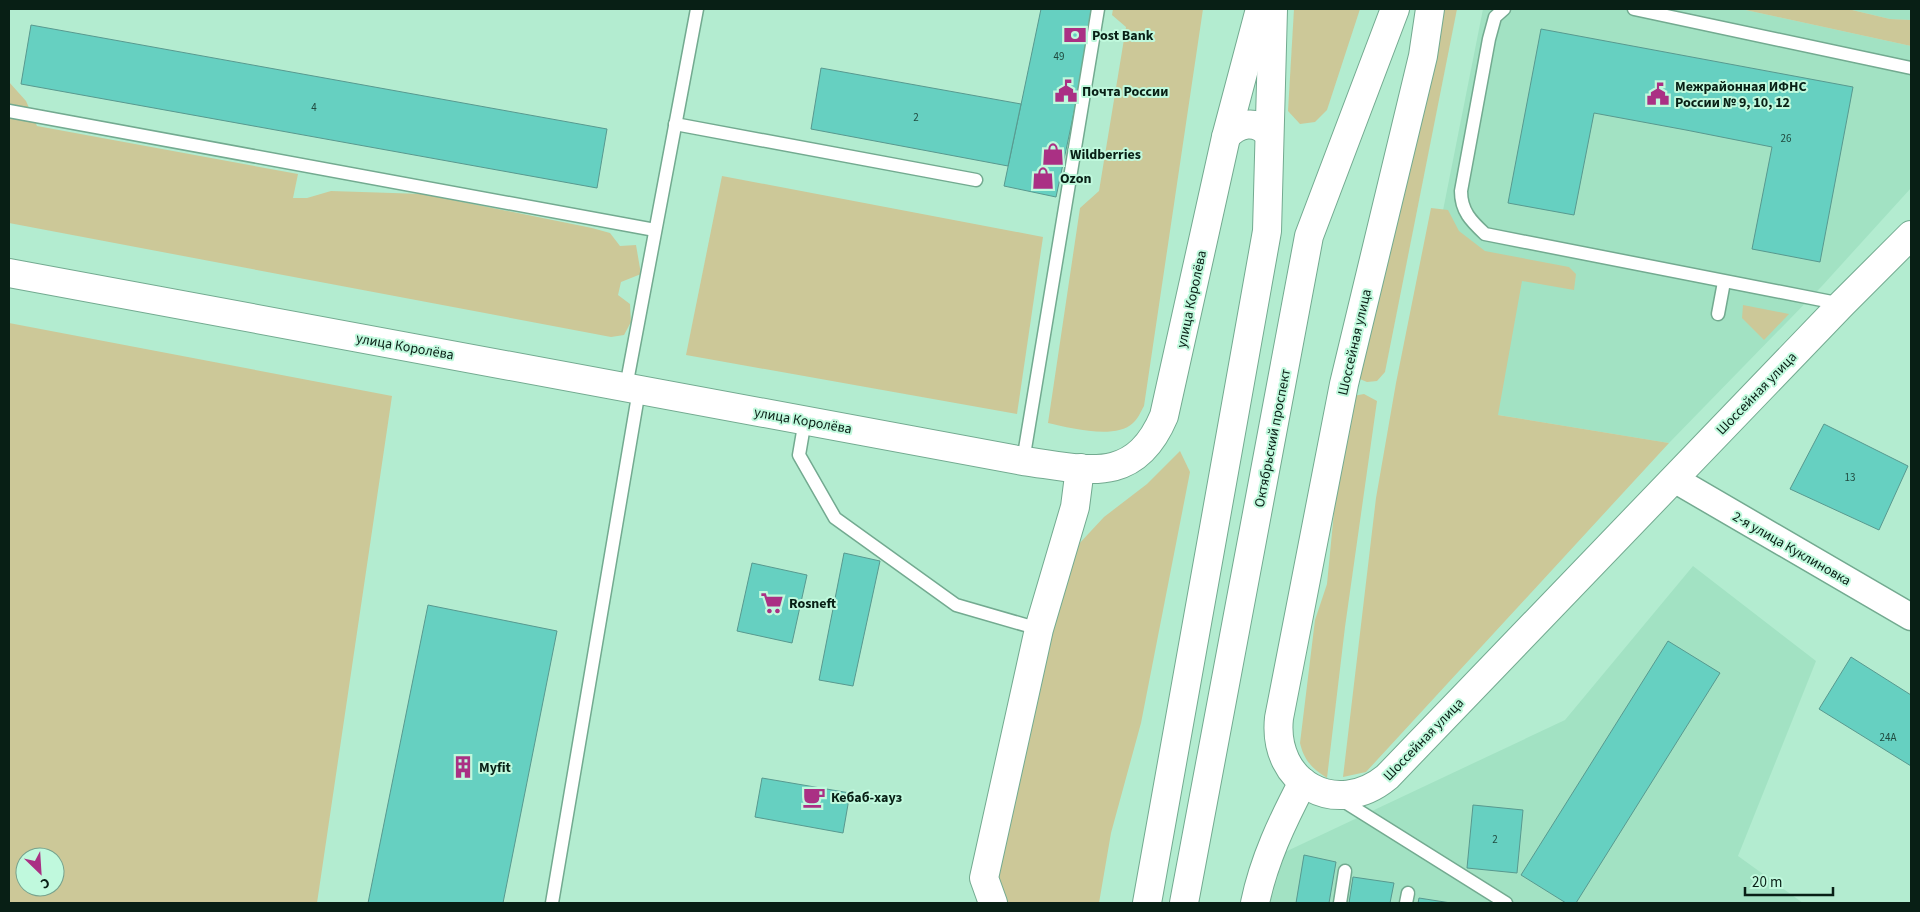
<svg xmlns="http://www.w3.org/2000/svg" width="1920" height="912" font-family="'Source Sans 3',sans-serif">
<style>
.built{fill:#a2e2c3}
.green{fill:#ccc898;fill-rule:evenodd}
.building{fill:#66d0c1;stroke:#58998f}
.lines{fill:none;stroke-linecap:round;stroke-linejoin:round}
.lane-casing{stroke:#73aa90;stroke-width:15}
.street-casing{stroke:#73aa90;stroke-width:29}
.secondary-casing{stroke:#73aa90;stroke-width:30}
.primary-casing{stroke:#73aa90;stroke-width:30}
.lane{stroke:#fff;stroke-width:12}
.street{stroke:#fff;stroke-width:26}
.secondary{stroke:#fff;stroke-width:28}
.primary{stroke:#fff;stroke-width:28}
.labels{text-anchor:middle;stroke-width:4;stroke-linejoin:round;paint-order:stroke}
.number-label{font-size:11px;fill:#204b40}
.poi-label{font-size:14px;font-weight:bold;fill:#081f15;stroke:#c0f9dd;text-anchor:start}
.street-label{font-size:14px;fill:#081f15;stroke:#c0f9dd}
</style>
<rect width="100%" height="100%" fill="#b3ecd0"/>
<!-- built -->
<g class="built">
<path d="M1483 9H1741L1911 46V188L1822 286 1669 443 1468 410 1429 281Z"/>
<path d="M1848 9H1911V20L1890 19Z"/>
<path d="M1693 566 1816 661 1738 856 1803 903H1270L1285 852 1565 720Z"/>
</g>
<!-- green -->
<g class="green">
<path d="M1113 9H1203L1144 406C1141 411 1138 419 1133 423 1115 440 1071 428 1048 423L1080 208 1099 191 1126 27 1112 15Z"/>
<path d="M1294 9H1360L1327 110 1315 122 1300 124 1288 111Z"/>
<path d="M1424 9H1457L1385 372 1377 381 1367 382 1355 377Z"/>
<path d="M1741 9H1848L1890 19 1911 20V46Z"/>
<path d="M9 82 26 101 37 126 298 174 293 198H307L331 191 423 194 592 228 610 233 620 246 636 245 641 274 621 282 618 295 630 304 631 322 624 335 611 337 9 223Z"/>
<path d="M722 176 1043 237 1017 414 686 355Z"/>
<path d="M1431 208 1448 210 1459 231 1485 251 1569 267 1576 274 1574 290 1522 281 1498 415 1669 443 1366 772 1343 777 1376 498 1396 383Z"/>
<path d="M1743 305 1789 314 1764 340 1742 318Z"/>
<path d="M9 323 392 396 317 903H9ZM25 857H55V887H25Z"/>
<path d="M1364 394 1377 401 1345 627 1327 778C1313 769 1304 761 1300 743L1315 620 1327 584 1338 471 1353 396Z"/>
<path d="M1180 451 1190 472 1141 723 1111 833 1099 903H1007L996 879 1033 693 1077 546 1104 517 1147 484Z"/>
</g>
<!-- building -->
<g class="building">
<path d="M1041 9H1096L1056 197 1004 186Z"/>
<path d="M31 25 607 129 597 188 21 84Z"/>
<path d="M1541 29 1853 87 1820 262 1752 249 1772 147 1686 130 1594 113 1574 215 1508 203Z"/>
<path d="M821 68 1021 104 1008 166 811 129Z"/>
<path d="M1824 424 1908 466 1879 530 1790 489Z"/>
<path d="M844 553 880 561 853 686 819 680Z"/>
<path d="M752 563 807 575 792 643 737 631Z"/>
<path d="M428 605 557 631 503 903H368Z"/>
<path d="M1668 641 1720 673 1576 903H1566L1521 875Z"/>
<path d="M1851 657 1911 695V766L1819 709Z"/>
<path d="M762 778 850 793 843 833 755 817Z"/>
<path d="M1473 805 1523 810 1517 873 1467 868Z"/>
<path d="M1304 855 1336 862 1329 903H1296Z"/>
<path d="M1353 877 1394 883 1390 903H1349Z"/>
<path d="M1419 898 1451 903H1418Z"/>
</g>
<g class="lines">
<defs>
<g id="lane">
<path d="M1504 9 1495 17 1489 39 1461 191C1461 211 1471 221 1485 234L1842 304"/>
<path d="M1634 9 1911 68"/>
<path d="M9 111 655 230"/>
<path d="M675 124 976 180"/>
<path d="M1718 314 1724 282"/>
<path d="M626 387 697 9"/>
<path d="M805 420 799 455 835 518 956 605 1039 629"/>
<path d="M1023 461 1098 9"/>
<path d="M1340 799 1506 903"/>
<path d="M552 903 639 390"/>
<path d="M1340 903 1345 871"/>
<path d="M1406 903 1408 893"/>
</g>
<path id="street" d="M1674 479 1911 617"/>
<g id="secondary">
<path d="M1430 9 1423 56 1344 384 1279 718C1272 783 1336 819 1387 777L1842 304 1911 235"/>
<path d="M1226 137C1237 123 1256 119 1269 134"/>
<path d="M9 273 1023 461C1085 469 1134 487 1164 416L1226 137 1260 9"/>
<path d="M993 903 984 878 1039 629 1075 507 1080 468"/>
<path d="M1255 903C1264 860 1282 822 1303 782"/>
</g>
<g id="primary">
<path d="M1147 903 1267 231 1273 9"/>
<path d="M1184 903 1309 236 1395 9"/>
</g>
</defs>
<!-- lane casing -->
<use href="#lane" class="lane-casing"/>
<!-- street casing -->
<use href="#street" class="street-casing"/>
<!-- secondary casing -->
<use href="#secondary" class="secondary-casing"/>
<!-- primary casing -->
<use href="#primary" class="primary-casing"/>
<!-- lane -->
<use href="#lane" class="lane"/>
<!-- street -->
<use href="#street" class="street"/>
<!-- secondary -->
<use href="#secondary" class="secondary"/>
<!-- primary -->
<use href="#primary" class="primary"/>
</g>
<!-- icons -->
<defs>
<symbol id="bank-bare" viewBox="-9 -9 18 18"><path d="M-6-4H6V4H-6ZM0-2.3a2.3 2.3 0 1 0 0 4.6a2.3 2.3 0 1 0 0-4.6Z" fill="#aa3084" stroke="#c0f9dd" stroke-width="2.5" paint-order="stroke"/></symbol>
<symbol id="civic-bare" viewBox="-9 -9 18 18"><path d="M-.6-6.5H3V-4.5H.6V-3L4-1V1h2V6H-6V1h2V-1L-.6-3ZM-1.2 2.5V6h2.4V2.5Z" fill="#aa3084" stroke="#c0f9dd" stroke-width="2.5" paint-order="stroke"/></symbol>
<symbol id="shop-bare" viewBox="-9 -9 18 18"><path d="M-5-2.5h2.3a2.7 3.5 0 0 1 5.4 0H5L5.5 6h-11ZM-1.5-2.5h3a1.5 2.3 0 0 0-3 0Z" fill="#aa3084" stroke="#c0f9dd" stroke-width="2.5" paint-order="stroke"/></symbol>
<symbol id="supermarket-bare" viewBox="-9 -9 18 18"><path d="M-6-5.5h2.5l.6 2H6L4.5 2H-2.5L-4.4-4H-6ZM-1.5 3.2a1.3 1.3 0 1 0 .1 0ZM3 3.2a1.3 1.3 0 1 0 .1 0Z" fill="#aa3084" stroke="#c0f9dd" stroke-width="2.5" paint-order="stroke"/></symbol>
<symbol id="building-bare" viewBox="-9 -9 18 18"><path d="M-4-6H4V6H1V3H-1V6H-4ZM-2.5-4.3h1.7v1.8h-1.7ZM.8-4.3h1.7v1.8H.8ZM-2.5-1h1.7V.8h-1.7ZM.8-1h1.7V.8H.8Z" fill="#aa3084" stroke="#c0f9dd" stroke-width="2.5" paint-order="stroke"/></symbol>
<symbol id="cafe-bare" viewBox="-9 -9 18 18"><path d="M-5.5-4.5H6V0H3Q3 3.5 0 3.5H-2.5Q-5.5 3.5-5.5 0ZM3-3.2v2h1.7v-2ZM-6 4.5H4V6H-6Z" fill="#aa3084" stroke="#c0f9dd" stroke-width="2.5" paint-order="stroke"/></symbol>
</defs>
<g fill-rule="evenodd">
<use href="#bank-bare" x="1059" y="19" width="32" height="32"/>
<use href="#civic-bare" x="1050" y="75" width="32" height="32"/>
<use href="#civic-bare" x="1642" y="78" width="32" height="32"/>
<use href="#shop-bare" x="1037" y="138" width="32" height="32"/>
<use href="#shop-bare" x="1027" y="162" width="32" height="32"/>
<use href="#supermarket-bare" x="756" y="587" width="32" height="32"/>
<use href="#building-bare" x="447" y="751" width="32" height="32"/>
<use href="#cafe-bare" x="798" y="781" width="32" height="32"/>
</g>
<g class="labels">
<!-- number labels -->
<g class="number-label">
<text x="1059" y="60">49</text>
<text x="314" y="111">4</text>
<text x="916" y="121">2</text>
<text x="1786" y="142">26</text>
<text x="1850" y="481">13</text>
<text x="1888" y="741">24А</text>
<text x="1495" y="843">2</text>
</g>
<!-- poi labels -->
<g class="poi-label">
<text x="1092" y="40">Post Bank</text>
<text x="1675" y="91">Межрайонная ИФНС<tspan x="1675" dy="16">России № 9, 10, 12</tspan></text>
<text x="1082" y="96">Почта России</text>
<text x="1070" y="159">Wildberries</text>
<text x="1060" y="183">Ozon</text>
<text x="789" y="608">Rosneft</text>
<text x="479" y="772">Myfit</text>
<text x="831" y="802">Кебаб-хауз</text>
</g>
<!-- street labels -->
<g class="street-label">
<text transform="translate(1191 299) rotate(-78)" y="5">улица Королёва</text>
<text transform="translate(1354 342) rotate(-77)" y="5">Шоссейная улица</text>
<text transform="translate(405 346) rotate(10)" y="5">улица Королёва</text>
<text transform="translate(1756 393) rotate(-46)" y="5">Шоссейная улица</text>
<text transform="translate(803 420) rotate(10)" y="5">улица Королёва</text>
<text transform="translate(1272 438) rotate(-79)" y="5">Октябрьский проспект</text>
<text transform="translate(1792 548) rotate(30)" y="5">2-я улица Куклиновка</text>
<text transform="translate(1423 739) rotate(-46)" y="5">Шоссейная улица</text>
</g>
</g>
<!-- border -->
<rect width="1920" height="912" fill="none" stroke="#081f15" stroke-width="20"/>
<!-- north arrow -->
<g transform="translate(40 872) rotate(155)"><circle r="24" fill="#c0f9dd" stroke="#76a28d"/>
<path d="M0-4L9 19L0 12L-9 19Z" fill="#aa3084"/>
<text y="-8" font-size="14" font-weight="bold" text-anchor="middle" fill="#081f15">С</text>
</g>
<!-- scale -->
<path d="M1745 887v8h88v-8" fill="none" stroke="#081f15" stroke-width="2.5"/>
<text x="1752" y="887" font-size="15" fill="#081f15" stroke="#c0f9dd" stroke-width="4" paint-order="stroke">20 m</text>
</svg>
